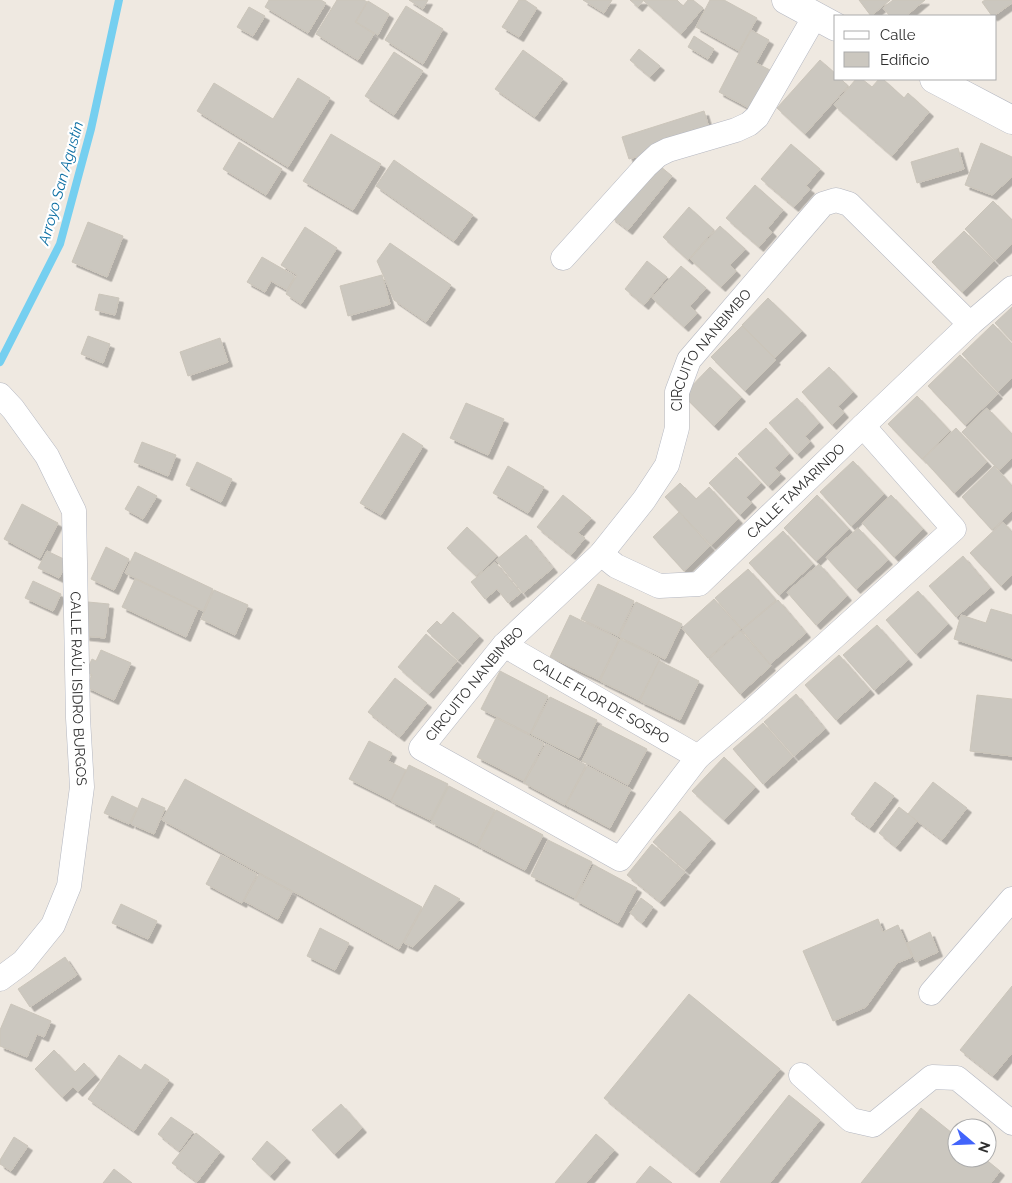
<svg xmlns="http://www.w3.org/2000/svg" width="1012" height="1183" font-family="Raleway,sans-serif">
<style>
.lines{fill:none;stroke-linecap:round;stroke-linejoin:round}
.stream{stroke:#75cff0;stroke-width:8}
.building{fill:#cbc7bf;stroke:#cbc5ba;filter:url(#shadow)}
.minor-casing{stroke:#b4b7c1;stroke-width:25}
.secondary-casing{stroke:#b4b7c1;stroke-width:29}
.minor{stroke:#fff;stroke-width:24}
.secondary{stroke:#fff;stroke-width:28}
.labels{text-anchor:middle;stroke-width:4.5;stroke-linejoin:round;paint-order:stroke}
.street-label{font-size:14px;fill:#2e2e2e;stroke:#fff}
.water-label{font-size:15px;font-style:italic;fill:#0d6fa3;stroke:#fff}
</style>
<defs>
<filter id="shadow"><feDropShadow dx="4.5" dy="4.5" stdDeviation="0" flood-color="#0004"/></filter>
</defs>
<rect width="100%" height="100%" fill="#efe9e1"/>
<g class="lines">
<!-- stream -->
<path class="stream" d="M0 362 60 244 91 129 119 0"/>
</g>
<!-- building -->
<g class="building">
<path d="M269 0H321L326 3 308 33 265 7Z"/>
<path d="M337 0H364L367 2 355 22 374 34 358 60 316 34Z"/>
<path d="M409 0H428L423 9Z"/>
<path d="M519 0H525L537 8 519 37 502 27Z"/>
<path d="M583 0H612L604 13Z"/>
<path d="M630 0H644L638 7Z"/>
<path d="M645 0H677L683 6 688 0H693L703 8 681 34 644 1Z"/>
<path d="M710 0H724L757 18 739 51 696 27Z"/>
<path d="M859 0H890L871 16Z"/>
<path d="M893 0H925L906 16H890L883 8Z"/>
<path d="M985 0H1012V3L994 16H992L982 2Z"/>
<path d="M368 1 389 14 378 35 356 22Z"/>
<path d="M406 6 443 29 423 64 385 40Z"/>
<path d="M249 7 265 16 253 36 237 27Z"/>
<path d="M751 30 769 40 756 63 770 70 749 108 719 92Z"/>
<path d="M694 36 714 49 708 59 688 47Z"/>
<path d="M639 49 660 66 650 77 630 60Z"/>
<path d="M523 50 563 79 535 117 495 89Z"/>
<path d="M394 52 423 71 394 115 365 96Z"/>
<path d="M820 60 836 74V79H841L848 86 805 134 777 108Z"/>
<path d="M298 78 330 98 288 167 197 111 214 83 273 119Z"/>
<path d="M856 79H862L872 87 879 79H883L904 98 908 93 929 112 892 156 834 105Z"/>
<path d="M704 111 711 134 629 159 622 137Z"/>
<path d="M331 134 381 164 353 210 303 181Z"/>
<path d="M239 142 282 169 266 195 223 169Z"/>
<path d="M981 143 1012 157V177L992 195 965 185Z"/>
<path d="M791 144 820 169 806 186 810 189 794 207 761 179Z"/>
<path d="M958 148 964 169 917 183 911 162Z"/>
<path d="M394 160 473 215 454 241 376 186Z"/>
<path d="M655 162 672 176 628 230 611 217Z"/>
<path d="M755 185 783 210 768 228 772 232 759 247 726 218Z"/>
<path d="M993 201 1012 220V244L995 260 965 229Z"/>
<path d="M689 207 714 230 688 260 663 237Z"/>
<path d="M88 222 123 236 107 277 72 262Z"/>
<path d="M720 226 745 249 730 265 736 271 721 287 690 259Z"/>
<path d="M305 227 337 248 301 304 286 294 297 275 281 265Z"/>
<path d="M964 231 994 261 962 292 932 262Z"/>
<path d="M390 243 451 285 426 322 394 300 377 261Z"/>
<path d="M262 257 295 276 287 290 271 281 265 292 247 282Z"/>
<path d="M647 261 667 277 644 305 625 289Z"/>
<path d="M681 266 706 288 690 306 697 313 684 327 652 298Z"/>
<path d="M382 275 390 304 348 316 340 286Z"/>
<path d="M99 294 119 298 115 315 95 310Z"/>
<path d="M768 298 802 331 775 358 742 325Z"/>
<path d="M1012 307V341L995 323Z"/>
<path d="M993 324 1012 344V378L998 392 962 354Z"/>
<path d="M742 326 776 360 745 391 711 357Z"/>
<path d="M88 336 110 344 103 363 81 354Z"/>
<path d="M220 338 228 362 188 376 180 352Z"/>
<path d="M960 355 998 394 965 425 928 386Z"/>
<path d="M710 367 741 397 714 426 683 395Z"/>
<path d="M829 367 853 392 838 406 844 413 832 425 802 392Z"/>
<path d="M917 396 950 431 922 459 888 424Z"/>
<path d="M797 398 819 423 805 436 810 442 797 454 769 423Z"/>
<path d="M466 403 504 419 488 455 450 438Z"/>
<path d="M987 408 1012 434V458L999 470 962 432Z"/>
<path d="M766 428 789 454 774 468 781 474 768 486 738 454Z"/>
<path d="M956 428 987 462 954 493 923 459Z"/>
<path d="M403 433 423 446 381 515 360 503Z"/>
<path d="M142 442 176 455 168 476 134 462Z"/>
<path d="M736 457 761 483 746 497 752 503 740 515 709 483Z"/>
<path d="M853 461 884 494 851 526 820 492Z"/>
<path d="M197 462 232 479 221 502 186 485Z"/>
<path d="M508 466 544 487 528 513 493 493Z"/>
<path d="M994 466 1012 486V511L992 530 962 497Z"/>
<path d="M680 483 696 499 709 487 738 519 711 545 665 497Z"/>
<path d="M138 486 157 496 143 519 125 509Z"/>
<path d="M563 495 591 518 578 533 585 538 571 555 537 527Z"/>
<path d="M817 495 849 529 816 561 784 528Z"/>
<path d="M891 495 923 529 894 557 862 523Z"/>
<path d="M22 504 58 523 40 558 4 539Z"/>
<path d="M679 512 710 546 684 571 653 537Z"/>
<path d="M1003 522 1012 532V575L1001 586 970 553Z"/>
<path d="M467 527 497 556 476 576 447 548Z"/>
<path d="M858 528 888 560 856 589 826 557Z"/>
<path d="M783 531 813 564 779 595 749 563Z"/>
<path d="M526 535 553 568 523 593 496 560Z"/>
<path d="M106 547 129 559 114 590 91 579Z"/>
<path d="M47 551 68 561 59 578 38 568Z"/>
<path d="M135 552 213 589 203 611 125 573Z"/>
<path d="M963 556 990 588 956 617 929 586Z"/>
<path d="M495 562 521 593 508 603 497 589 485 599 471 582Z"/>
<path d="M819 564 847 596 816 625 787 592Z"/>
<path d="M748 569 776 600 742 629 715 598Z"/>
<path d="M135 579 198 609 186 637 122 607Z"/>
<path d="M33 581 61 594 53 611 25 598Z"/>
<path d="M598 584 634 601 618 636 581 619Z"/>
<path d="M214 590 248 605 235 635 201 619Z"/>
<path d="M918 591 948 624 916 654 886 620Z"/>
<path d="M714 599 741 629 708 658 682 628Z"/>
<path d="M778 600 806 633 770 664 742 630Z"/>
<path d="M88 602 109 604 105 638 85 636Z"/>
<path d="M636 602 682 624 665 659 619 637Z"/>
<path d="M991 609 1012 615V658L954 639 961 615 986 623Z"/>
<path d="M453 612 479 636 458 660 427 631 437 621 441 625Z"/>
<path d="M570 615 619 639 599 680 550 657Z"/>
<path d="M877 625 908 660 874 690 843 655Z"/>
<path d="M741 631 771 666 740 694 709 659Z"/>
<path d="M426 634 457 661 429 694 398 667Z"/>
<path d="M620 639 660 659 639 700 600 681Z"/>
<path d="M101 650 131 663 114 700 86 687 92 675 86 672 92 659 96 661Z"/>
<path d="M839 655 870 690 836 720 805 685Z"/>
<path d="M659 661 699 681 680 720 640 701Z"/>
<path d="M500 671 548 696 530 734 481 709Z"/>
<path d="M395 678 427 703 400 737 368 712Z"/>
<path d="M796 694 825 729 794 756 764 722Z"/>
<path d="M977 695 1012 699V756L970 751Z"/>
<path d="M550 697 597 720 579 758 531 734Z"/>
<path d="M496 718 544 743 524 781 477 757Z"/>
<path d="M763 723 793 757 763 784 733 749Z"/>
<path d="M600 725 647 749 628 785 582 761Z"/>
<path d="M369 741 392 753 388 761 406 770 391 800 349 779Z"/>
<path d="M546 744 586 765 565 805 524 783Z"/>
<path d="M724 757 755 787 724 820 692 791Z"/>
<path d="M409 765 448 784 430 820 391 801Z"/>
<path d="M587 766 631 789 610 828 566 805Z"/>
<path d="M185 779 422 907 399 949 162 820Z"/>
<path d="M875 782 894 796 870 828 851 814Z"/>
<path d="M933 782 967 808 942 840 908 814Z"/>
<path d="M449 786 495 810 477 845 431 822Z"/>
<path d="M112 796 137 808 129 824 104 813Z"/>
<path d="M142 798 165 808 154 834 131 824Z"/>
<path d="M899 807 917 821 896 847 879 833Z"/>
<path d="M496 810 543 835 525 870 478 846Z"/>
<path d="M680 811 711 839 685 870 653 842Z"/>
<path d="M548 840 592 862 575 898 531 876Z"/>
<path d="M652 844 685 872 660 902 627 875Z"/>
<path d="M221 855 257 874 242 903 206 884Z"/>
<path d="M594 865 637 888 618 923 575 900Z"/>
<path d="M259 874 292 892 278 919 244 901Z"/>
<path d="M435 885 460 899 413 947 404 943Z"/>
<path d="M641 898 653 907 642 923 630 913Z"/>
<path d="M121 904 157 921 148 939 112 923Z"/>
<path d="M878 919 883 932 898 925 912 957 897 963 866 1007 833 1021 803 951Z"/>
<path d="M320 928 349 943 335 970 307 956Z"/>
<path d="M930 932 938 952 916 962 907 943Z"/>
<path d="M65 957 77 975 30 1007 18 989Z"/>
<path d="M1012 986V1053L993 1076 960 1050Z"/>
<path d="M689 994 780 1069 695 1173 604 1098Z"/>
<path d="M11 1004 51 1021 44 1037 37 1034 27 1057 0 1046V1030Z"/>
<path d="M54 1050 75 1072 84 1063 95 1075 78 1092 73 1087 62 1097 35 1069Z"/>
<path d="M119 1055 141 1070 145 1064 169 1080 134 1131 88 1099Z"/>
<path d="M789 1095 820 1120 770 1183H722L720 1182Z"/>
<path d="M341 1104 362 1128 334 1154 312 1130Z"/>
<path d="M921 1108 957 1137V1158H984L1000 1171 991 1183H861Z"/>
<path d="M171 1117 193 1132 179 1151 158 1134Z"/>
<path d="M196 1133 220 1152 197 1182 172 1163Z"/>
<path d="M596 1134 614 1150 586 1183H555Z"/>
<path d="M14 1137 28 1146 11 1171 0 1164V1160Z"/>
<path d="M267 1141 286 1158 270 1176 252 1159Z"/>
<path d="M650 1166 672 1183H636Z"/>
<path d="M114 1169 132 1183H103Z"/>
</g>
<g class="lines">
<defs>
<g id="minor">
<path d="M563 258 646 166 658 155 668 150 736 130 749 124 757 117 815 16"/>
<path id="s1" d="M0 395 13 409 47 456 74 511 78 718 82 787 69 886 53 925 23 962 0 979"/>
<path id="s2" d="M863 426 954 529 752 711 698 757 620 859 421 748 504 645 601 554 644 500 667 465 677 428V392L689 360 823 204 836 200 849 204 970 324"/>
<path id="s3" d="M601 554 616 566 659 586 699 584 863 426 970 324 1012 288"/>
<path id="s4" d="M504 645 698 757"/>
<path d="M931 993 1012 899"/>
<path d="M801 1075 851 1120 873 1125 932 1077 957 1078 1012 1123"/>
</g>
<g id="secondary">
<path d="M786 0 836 27"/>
<path d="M934 79 1012 120"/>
</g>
</defs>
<!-- minor casing -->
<use href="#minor" class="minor-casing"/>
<!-- secondary casing -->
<use href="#secondary" class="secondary-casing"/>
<!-- minor -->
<use href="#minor" class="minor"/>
<!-- secondary -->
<use href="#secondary" class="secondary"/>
</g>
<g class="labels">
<!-- street labels -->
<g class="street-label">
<text dy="5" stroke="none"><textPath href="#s2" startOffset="1340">CIRCUITO NANBIMBO</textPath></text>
<text dy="5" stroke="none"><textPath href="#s3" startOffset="241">CALLE TAMARINDO</textPath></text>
<text dy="5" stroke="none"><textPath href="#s2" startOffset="920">CIRCUITO NANBIMBO</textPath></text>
<text dy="5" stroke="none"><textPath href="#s1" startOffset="316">CALLE RAÚL ISIDRO BURGOS</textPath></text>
<text dy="5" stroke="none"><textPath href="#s4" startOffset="112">CALLE FLOR DE SOSPO</textPath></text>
</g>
<!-- water labels -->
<g class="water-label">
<text transform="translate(61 183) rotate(-74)" y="5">Arroyo San Agustín</text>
</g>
</g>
<!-- legend -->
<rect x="834" y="15" width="162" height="65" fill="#ffffff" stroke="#ababab"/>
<rect x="844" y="31" width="25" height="8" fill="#ffffff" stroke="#ababab"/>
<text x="880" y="40" font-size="15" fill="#2e2e2e">Calle</text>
<rect x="844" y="52" width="25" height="15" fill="#cbc7bf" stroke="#ababab"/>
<text x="880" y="65" font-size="15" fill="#2e2e2e">Edificio</text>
<!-- north arrow -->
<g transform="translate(972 1143) rotate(109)"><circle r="24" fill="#ffffff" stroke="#ababab"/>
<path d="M0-4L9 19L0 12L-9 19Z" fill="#4264fb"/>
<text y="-8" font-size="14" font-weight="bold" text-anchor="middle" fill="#2e2e2e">N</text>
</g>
</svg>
